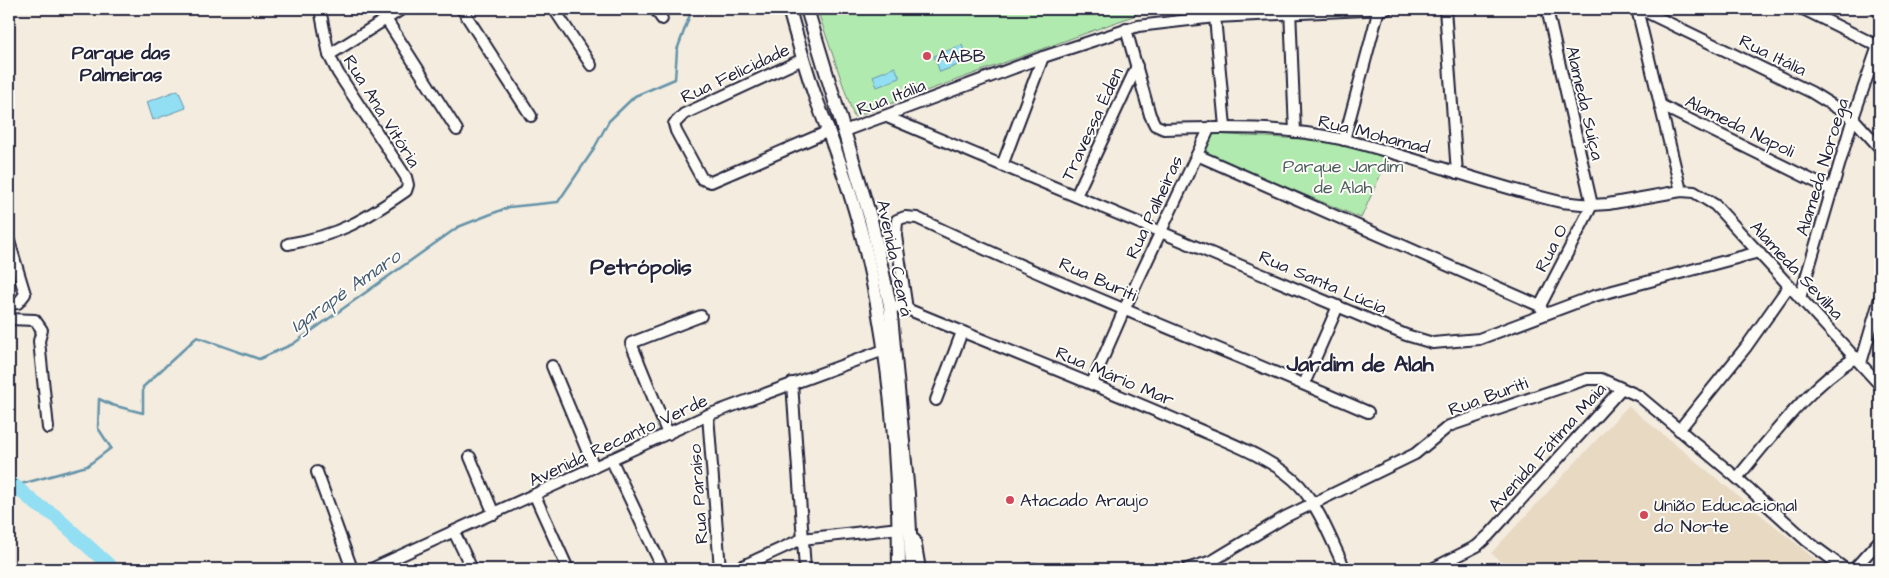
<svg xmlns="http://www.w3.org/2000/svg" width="1889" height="578" font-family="'Architects Daughter',sans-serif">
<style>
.built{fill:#e8d9c3}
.green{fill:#b0eaae;stroke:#698674}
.water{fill:#92def3;stroke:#6593a9}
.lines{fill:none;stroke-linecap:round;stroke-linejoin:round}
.stream{stroke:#6593a9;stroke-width:2.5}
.river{stroke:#92def3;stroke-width:14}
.minor-casing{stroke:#22223b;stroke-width:14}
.major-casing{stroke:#22223b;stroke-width:16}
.minor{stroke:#fdfcf7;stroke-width:10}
.major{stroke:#fdfcf7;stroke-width:12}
.poi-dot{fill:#d1495b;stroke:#fdfcf7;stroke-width:2}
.labels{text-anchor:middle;stroke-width:4;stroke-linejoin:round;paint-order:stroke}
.street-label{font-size:18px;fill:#22223b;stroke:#fdfcf7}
.poi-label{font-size:18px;fill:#22223b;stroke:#fdfcf7;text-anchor:start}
.park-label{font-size:18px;fill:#4d5e5e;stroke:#fdfcf7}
.neighbourhood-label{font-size:19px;font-weight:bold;fill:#22223b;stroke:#fdfcf7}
.water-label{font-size:19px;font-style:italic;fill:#445a72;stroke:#fdfcf7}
.district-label{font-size:22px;font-weight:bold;fill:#22223b;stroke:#fdfcf7}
</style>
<rect width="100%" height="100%" fill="#f3ecdf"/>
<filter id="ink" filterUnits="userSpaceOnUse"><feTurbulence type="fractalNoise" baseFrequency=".02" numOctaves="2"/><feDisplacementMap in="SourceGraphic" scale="10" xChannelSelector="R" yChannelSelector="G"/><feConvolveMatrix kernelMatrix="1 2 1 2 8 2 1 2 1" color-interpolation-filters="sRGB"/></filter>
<g filter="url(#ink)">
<!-- built -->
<path class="built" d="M1628 406 1715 477 1827 569H1509L1491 553Z"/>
<!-- green -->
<g class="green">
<path d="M817 9H1134L1136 15 854 117Z"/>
<path d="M1213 134 1301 139 1345 144 1388 158 1361 218 1204 153Z"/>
</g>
<!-- water -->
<g class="water">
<path d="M962 45 968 61 940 72 934 56Z"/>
<path d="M895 67 900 78 877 87 873 76Z"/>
<path d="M178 90 186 108 153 120 147 102Z"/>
</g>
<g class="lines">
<!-- stream -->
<g class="stream">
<path d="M1862 9 1880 16"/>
<path d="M14 486 87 466 111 448 98 428 99 399 112 405 143 413V387L197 337 259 359 293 344 458 227 509 207 558 202 592 152 609 121 635 96 675 79 677 50 692 9"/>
</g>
<!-- river -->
<path class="river" d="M9 481 36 504 54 515 113 569"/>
<defs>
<g id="minor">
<path d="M462 9 531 116"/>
<path d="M554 9 591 65"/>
<path d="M655 9 662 19"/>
<path d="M1290 9 1295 132"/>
<path d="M1445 9 1457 173"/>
<path d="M1637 9 1681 191"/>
<path d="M1640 9 1811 92 1853 118 1880 148"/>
<path d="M1803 9 1880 47"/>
<path d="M1215 17 1225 127"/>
<path d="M386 19 457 130"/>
<path d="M1126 29 1150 115 1155 125 1164 129C1224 127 1286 126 1345 140 1418 158 1488 185 1561 202L1592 205 1608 204 1681 191 1694 192 1715 205 1880 385"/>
<path d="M329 55 402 9"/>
<path d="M803 59 684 114 674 124 676 131 702 179 711 182 829 131"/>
<path d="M1660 105 1832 190"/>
<path d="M887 117 1406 335 1433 343 1479 339 1594 296 1759 252"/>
<path d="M844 131 1043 57 1138 26 1215 17 1387 9"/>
<path d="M1344 140 1379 9"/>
<path d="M1197 155 1540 306 1544 313"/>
<path d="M1003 163 1043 57"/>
<path d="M1076 196 1137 66"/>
<path d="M9 241 25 294 18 303 9 304"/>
<path d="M288 244C340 235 364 220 406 191L408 185 406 177 338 73 329 55 320 9"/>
<path d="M1800 298 1853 118 1878 46"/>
<path d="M890 305 907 309C1001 348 1095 384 1188 425 1223 440 1274 458 1300 486 1320 509 1332 542 1345 569"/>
<path d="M1540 306 1592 205 1547 9"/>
<path d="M907 309 896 236 897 220 905 217 917 218C1065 288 1218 347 1368 412"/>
<path d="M9 319 35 320 42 330 39 341 48 428"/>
<path d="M1861 363 1880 298"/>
<path d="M552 366 594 467"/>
<path d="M792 383 805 569"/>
<path d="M1092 383 1124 310 1210 127"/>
<path d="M1304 384 1338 306"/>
<path d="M936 400 962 332"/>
<path d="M708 415 720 569"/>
<path d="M1679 430 1746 347 1789 286"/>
<path d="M668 434 631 343 701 316"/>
<path d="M470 457 494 514"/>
<path d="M611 459 663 569"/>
<path d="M317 472 352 569"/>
<path d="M1737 478C1773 435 1807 388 1856 357"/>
<path d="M535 496 568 569"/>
<path d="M454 532 472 569"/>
<path d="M915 540 920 569"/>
<path d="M371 569 708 415 884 350"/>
<path d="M736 569 802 539 899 528"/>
<path d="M1029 569H1034"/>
<path d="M1187 569 1212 561 1285 517 1415 454 1449 426 1575 383 1587 379H1601L1639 396 1737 478 1807 541 1845 569"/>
<path d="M1432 569 1477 546 1489 535 1621 389"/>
<path d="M1854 569 1880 540"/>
</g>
<g id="major">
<path d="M789 9C797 38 805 67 815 96 831 138 847 180 859 224 889 335 899 455 899 569"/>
<path d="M807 9 871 220 890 305 908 494 912 569"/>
</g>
</defs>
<!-- minor casing -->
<use href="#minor" class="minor-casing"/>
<!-- major casing -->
<use href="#major" class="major-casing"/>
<!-- minor -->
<use href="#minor" class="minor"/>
<!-- major -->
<use href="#major" class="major"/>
</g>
</g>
<!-- markers -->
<g class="poi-dot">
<circle cx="927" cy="56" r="5"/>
<circle cx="1010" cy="500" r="5"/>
<circle cx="1644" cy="515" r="5"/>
</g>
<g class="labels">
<!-- street labels -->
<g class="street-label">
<text transform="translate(1773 55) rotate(26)" y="6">Rua Itália</text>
<text transform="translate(735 73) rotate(-25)" y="6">Rua Felicidade</text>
<text transform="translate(891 97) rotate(-21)" y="6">Rua Itália</text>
<text transform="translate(1585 103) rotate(77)" y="6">Alameda Suíça</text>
<text transform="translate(382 111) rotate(58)" y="6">Rua Ana Vitória</text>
<text transform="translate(1092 124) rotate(-65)" y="6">Travessa Éden</text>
<text transform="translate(1740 126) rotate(26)" y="6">Alameda Napoli</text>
<text transform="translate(1374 134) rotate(14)" y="6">Rua Mohamad</text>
<text transform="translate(1822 167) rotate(-73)" y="6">Alameda Noroega</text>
<text transform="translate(1154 207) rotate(-65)" y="6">Rua Palheiras</text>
<text transform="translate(1551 248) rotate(-63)" y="6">Rua O</text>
<text transform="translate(895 258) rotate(78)" y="6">Avenida Ceará</text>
<text transform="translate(1797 270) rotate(47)" y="6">Alameda Sevilha</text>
<text transform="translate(1098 279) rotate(24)" y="6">Rua Buriti</text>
<text transform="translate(1323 282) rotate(23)" y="6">Rua Santa Lúcia</text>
<text transform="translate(1115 376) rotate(23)" y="6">Rua Mário Mar</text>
<text transform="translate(1488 396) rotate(-20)" y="6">Rua Buriti</text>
<text transform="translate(618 440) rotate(-25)" y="6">Avenida Recanto Verde</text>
<text transform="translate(1547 447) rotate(-48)" y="6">Avenida Fátima Maia</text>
<text transform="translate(698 494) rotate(-94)" y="6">Rua Paraíso</text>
</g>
<!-- poi labels -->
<g class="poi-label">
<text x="937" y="62">AABB</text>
<text x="1020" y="506">Atacado Araujo</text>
<text x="1654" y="511">União Educacional<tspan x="1654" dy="21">do Norte</tspan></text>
</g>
<!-- park labels -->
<g class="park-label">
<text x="1343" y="172">Parque Jardim<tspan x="1343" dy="21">de Alah</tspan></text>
</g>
<!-- neighbourhood labels -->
<g class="neighbourhood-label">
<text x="121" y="59">Parque das<tspan x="121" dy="22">Palmeiras</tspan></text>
</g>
<!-- water labels -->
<g class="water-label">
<text transform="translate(345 290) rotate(-35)" y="7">Igarapé Amaro</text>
</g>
<!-- district labels -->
<g class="district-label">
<text x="641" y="274">Petrópolis</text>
<text x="1360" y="371">Jardim de Alah</text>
</g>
</g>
<!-- margin -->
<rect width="1889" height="578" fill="none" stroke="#fdfcf7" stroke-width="30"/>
<rect x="15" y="15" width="1859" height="548" fill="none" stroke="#22223b" stroke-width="2" filter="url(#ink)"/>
</svg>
